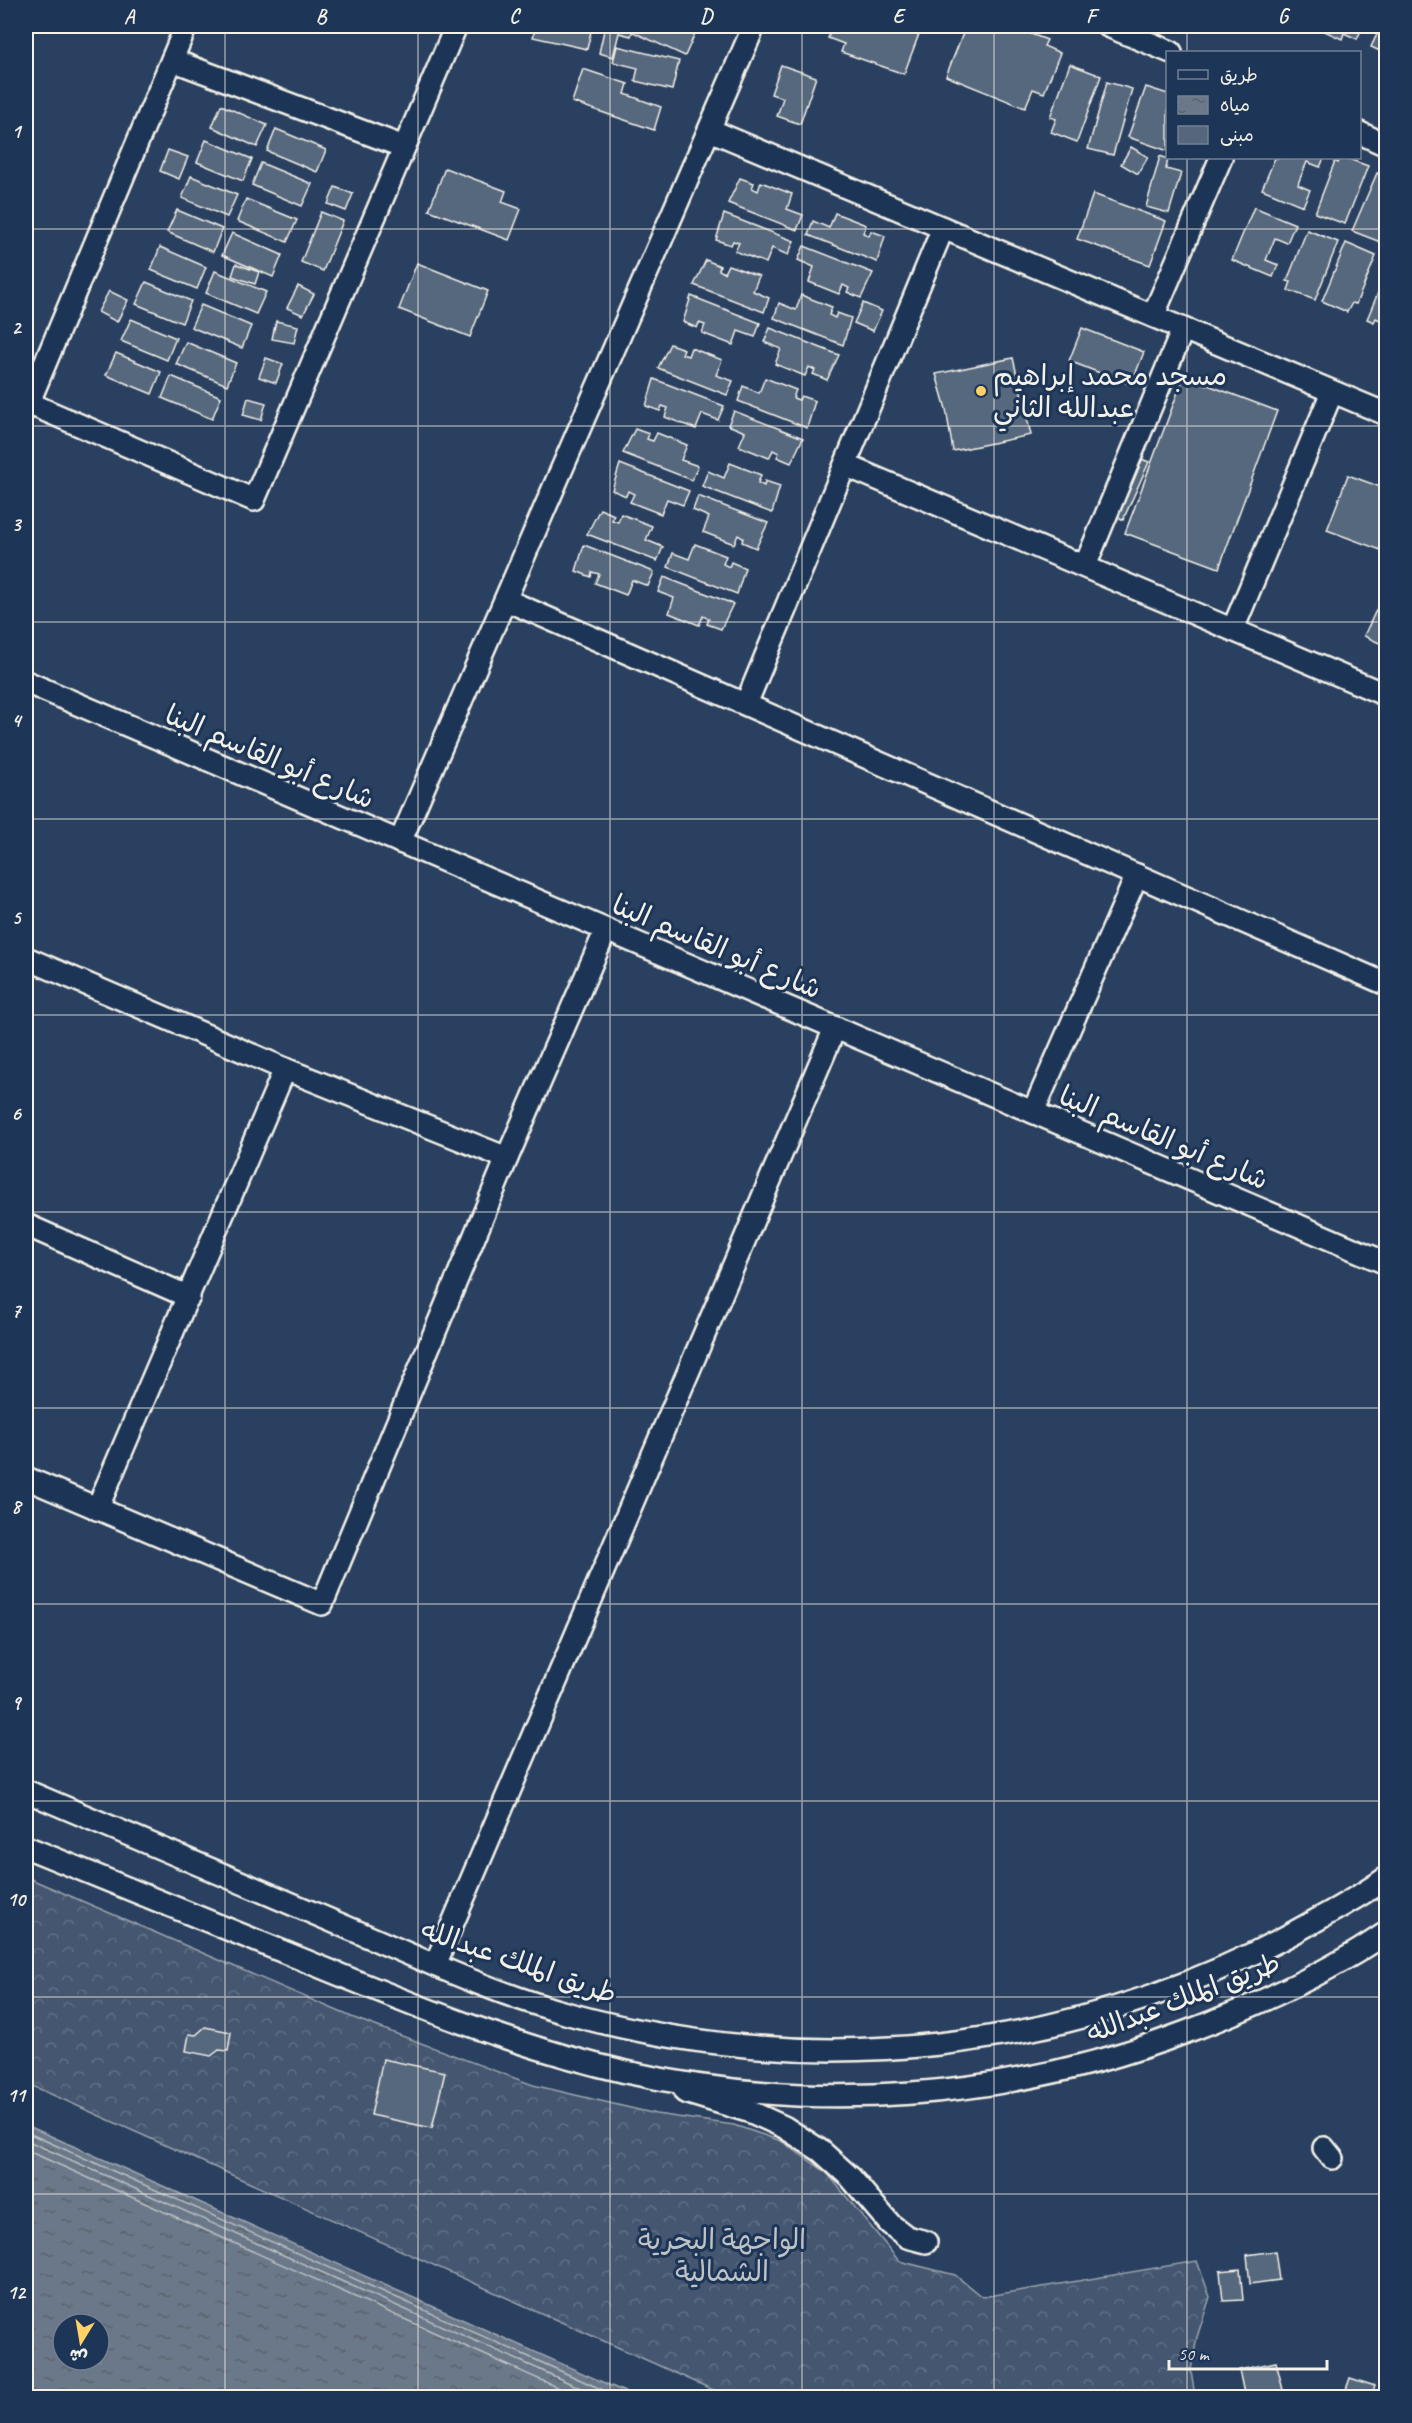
<svg xmlns="http://www.w3.org/2000/svg" width="1412" height="2423" font-family="Caveat,'Playpen Sans Arabic',sans-serif">
<style>
.forest{fill:url(#forest-crowns);stroke:#9ca4ac;stroke-width:1.5}
.water{fill:url(#water-ripples);stroke:#a1a8b0;stroke-width:1.5;fill-rule:evenodd}
.lines{fill:none;stroke-linecap:round;stroke-linejoin:round}
.shore{stroke:#bdc1c2;stroke-width:1.5}
.building{fill:#56677d;stroke:#f4f1e8;stroke-width:1.5}
.minor-casing{stroke:#f4f1e8;stroke-width:26}
.minor{stroke:#1d3557;stroke-width:21}
.grid{fill:none;stroke:#f4f1e8;stroke-width:1.5;stroke-opacity:0.55}
.poi-dot{fill:#ffd166;stroke:#1d3557;stroke-width:2}
.labels{text-anchor:middle;stroke-width:6;stroke-linejoin:round;paint-order:stroke}
.poi-label{font-size:28px;fill:#f4f1e8;stroke:#1d3557;text-anchor:start}
.street-label{font-size:28px;fill:#f4f1e8;stroke:#1d3557}
.park-label{font-size:28px;fill:#bfc3c4;stroke:#1d3557}
.neatline{fill:none;stroke:#f4f1e8;stroke-width:2}
.grid-label{font-size:20px;text-anchor:middle;font-weight:bold;fill:#f4f1e8}
</style>
<defs>
<pattern id="forest-crowns" width="20" height="18" patternUnits="userSpaceOnUse" patternTransform="scale(1.5)"><rect width="20" height="18" fill="#445771"/><path d="M2 6a3 3 0 1 1 6 0M12 15a3 3 0 1 1 6 0" fill="none" stroke="#607085"/></pattern>
<pattern id="water-ripples" width="26" height="14" patternUnits="userSpaceOnUse" patternTransform="scale(1.5)"><rect width="26" height="14" fill="#6a788a"/><path d="M2 4q2-2 4 0t4 0M15 11q2-2 4 0t4 0" fill="none" stroke="#5b626b"/></pattern>
</defs>
<rect width="100%" height="100%" fill="#2a4060"/>
<filter id="ink" filterUnits="userSpaceOnUse"><feTurbulence type="fractalNoise" baseFrequency=".0167" numOctaves="2"/><feDisplacementMap in="SourceGraphic" scale="12" xChannelSelector="R" yChannelSelector="G"/><feConvolveMatrix kernelMatrix="1 2 1 2 8 2 1 2 1" color-interpolation-filters="sRGB"/></filter>
<g filter="url(#ink)">
<!-- forest -->
<path class="forest" d="M26 1877 354 2018 533 2085 656 2114 734 2125 781 2141 827 2173 899 2261 955 2275 982 2297 1197 2261 1210 2297 1197 2337 1191 2370 1195 2397H729L26 2083Z"/>
<!-- water -->
<path class="water" d="M26 2125 636 2397H26ZM63 2324H99V2360H63Z"/>
<g class="lines">
<!-- shore -->
<g class="shore">
<path d="M26 2132 621 2398"/>
<path d="M26 2140 603 2398"/>
<path d="M26 2150 581 2398"/>
</g>
</g>
<!-- building -->
<g class="building">
<path d="M536 26H586L592 27 587 49 533 37Z"/>
<path d="M605 26H634L631 36 619 33 613 57 599 53Z"/>
<path d="M636 26H684L696 31 685 56 633 32Z"/>
<path d="M833 26H922L904 74 841 52 844 44 828 38Z"/>
<path d="M966 26H1010L1047 40 1044 46 1060 53 1044 93 1033 89 1025 108 946 76Z"/>
<path d="M1322 26H1363L1357 39 1344 33 1342 39 1320 29Z"/>
<path d="M1381 26H1386V60L1380 57 1382 52 1371 47Z"/>
<path d="M617 46 679 61 672 90 635 81 638 68 613 62Z"/>
<path d="M1070 64 1101 76 1077 142 1051 132 1056 119 1050 117Z"/>
<path d="M781 65 816 77 800 124 777 116 783 98 771 94Z"/>
<path d="M583 69 628 84 625 94 661 107 654 130 572 102Z"/>
<path d="M1107 82 1132 89 1113 155 1088 149Z"/>
<path d="M1146 87 1168 94V151L1128 137Z"/>
<path d="M221 105 267 125 257 147 212 127Z"/>
<path d="M276 129 326 150 317 172 267 151Z"/>
<path d="M206 140 252 159 243 181 197 162Z"/>
<path d="M1131 147 1148 157 1138 174 1121 164Z"/>
<path d="M168 150 188 157 179 179 160 171Z"/>
<path d="M1160 156 1168 159 1166 169 1181 173 1169 213 1146 207Z"/>
<path d="M1275 158H1324L1320 167 1307 162 1299 181 1298 185 1310 190 1303 206 1262 189Z"/>
<path d="M1340 158H1346L1368 166 1345 224 1315 213 1335 161 1338 163Z"/>
<path d="M261 163 312 184 302 206 252 185Z"/>
<path d="M445 168 506 191 502 202 521 209 509 240 429 210Z"/>
<path d="M1377 173 1386 177V234L1383 243 1352 231Z"/>
<path d="M191 176 237 195 227 217 182 198Z"/>
<path d="M740 178 754 183 752 188 758 191 761 182 792 194 787 209 803 215 797 230 728 203Z"/>
<path d="M335 187 353 194 346 211 328 204Z"/>
<path d="M1093 194 1166 221 1150 265 1077 239Z"/>
<path d="M246 199 297 220 287 242 237 221Z"/>
<path d="M1254 207 1295 224 1287 243 1275 238 1266 260 1278 265 1273 277 1232 260Z"/>
<path d="M177 210 222 229 213 252 167 232Z"/>
<path d="M321 212 343 221 323 271 301 262Z"/>
<path d="M835 213 866 225 863 233 869 236 871 231 885 236 877 262 808 235 813 221 829 228Z"/>
<path d="M724 214 794 241 788 255 772 248 766 263 735 251 739 243 733 241 731 245 716 240Z"/>
<path d="M1307 230 1338 242 1315 300 1288 290 1291 282 1287 281Z"/>
<path d="M232 233 282 255 273 277 222 255Z"/>
<path d="M1346 243 1376 256 1356 304 1352 303 1347 312 1322 301Z"/>
<path d="M804 246 873 273 861 298 847 292 849 288 843 285 839 294 809 282 814 267 798 260Z"/>
<path d="M160 247 206 267 197 289 151 270Z"/>
<path d="M706 260 720 266 719 270 724 273 728 265 759 276 753 291 769 298 764 312 694 285Z"/>
<path d="M417 263 488 291 470 337 399 309Z"/>
<path d="M236 264 259 272 255 284 232 276Z"/>
<path d="M215 271 266 292 256 314 206 293Z"/>
<path d="M1386 274V323L1376 318 1374 322 1367 319Z"/>
<path d="M146 282 191 301 182 323 136 304Z"/>
<path d="M298 286 314 294 303 315 287 308Z"/>
<path d="M109 291 128 300 117 322 98 312Z"/>
<path d="M801 295 832 307 829 315 835 318 837 313 851 318 843 345 774 318 779 303 796 310Z"/>
<path d="M691 296 760 323 755 337 738 331 733 345 702 333 705 325 699 323 697 328 683 322Z"/>
<path d="M863 303 882 311 873 331 854 323Z"/>
<path d="M201 305 251 326 242 348 191 327Z"/>
<path d="M131 319 176 338 167 360 121 341Z"/>
<path d="M276 321 298 326 294 343 272 339Z"/>
<path d="M770 328 839 355 827 380 813 374 815 370 809 367 805 376 775 364 781 349 764 342Z"/>
<path d="M1082 328 1144 352 1131 385 1069 361Z"/>
<path d="M186 342 236 363 227 385 176 364Z"/>
<path d="M670 344 684 349 682 354 688 356 691 348 722 360 716 375 733 381 727 395 658 368Z"/>
<path d="M116 353 161 372 152 394 106 375Z"/>
<path d="M266 358 283 364 276 383 259 377Z"/>
<path d="M1013 358 1031 435 953 451 946 409 936 374Z"/>
<path d="M171 376 221 397 212 419 162 398Z"/>
<path d="M1184 376 1277 411 1219 568 1125 533Z"/>
<path d="M765 378 796 390 793 398 799 400 801 396 815 401 807 428 738 401 743 386 759 393Z"/>
<path d="M654 379 724 406 718 420 702 414 696 429 665 417 668 408 662 406 660 411 646 406Z"/>
<path d="M248 398 266 403 261 420 243 415Z"/>
<path d="M734 411 803 438 791 463 777 457 779 453 773 450 769 458 739 446 745 432 728 425Z"/>
<path d="M635 429 649 434 647 439 653 441 657 433 687 445 681 460 698 466 692 480 623 453Z"/>
<path d="M1129 454 1149 462 1123 520 1114 516Z"/>
<path d="M730 463 761 475 758 483 764 486 765 481 780 486 772 513 702 486 708 471 724 478Z"/>
<path d="M620 464 689 491 683 505 667 499 661 514 630 502 634 494 628 491 626 496 612 490Z"/>
<path d="M1348 475 1386 489V552L1327 530Z"/>
<path d="M698 496 768 523 756 548 742 542 743 538 738 535 734 544 703 532 709 517 693 510Z"/>
<path d="M600 509 614 515 612 520 618 522 621 514 652 526 646 540 663 547 657 561 587 534Z"/>
<path d="M695 544 726 556 723 564 729 567 731 562 745 568 737 594 668 567 673 553 689 559Z"/>
<path d="M584 545 654 572 648 586 632 580 626 595 595 583 599 574 592 572 591 577 576 571Z"/>
<path d="M664 577 733 604 721 629 707 624 709 619 703 616 699 625 669 613 674 598 658 592Z"/>
<path d="M1386 589V646L1364 636Z"/>
<path d="M205 2027 231 2032 228 2051 219 2050 211 2056 186 2051 189 2034 196 2035Z"/>
<path d="M383 2059 445 2072 432 2128 371 2115Z"/>
<path d="M1275 2251 1279 2280 1250 2284 1247 2255Z"/>
<path d="M1240 2269 1243 2300 1223 2301 1220 2271Z"/>
<path d="M1276 2362 1284 2394 1269 2398H1245L1239 2370Z"/>
<path d="M1350 2378 1375 2386 1371 2398H1343Z"/>
</g>
<g class="lines">
<defs>
<g id="minor">
<path d="M1108 26 1171 52"/>
<path d="M172 60 404 147"/>
<path d="M710 130 1386 414"/>
<path d="M1360 133 1386 145"/>
<path d="M1153 316 1221 158"/>
<path d="M28 403 254 500 456 26"/>
<path d="M26 409 186 26"/>
<path d="M845 465 1386 695"/>
<path d="M1085 566 1183 329"/>
<path d="M506 600 1386 984"/>
<path d="M1233 629 1332 392"/>
<path d="M26 682 1386 1263"/>
<path d="M746 704 943 228"/>
<path d="M400 842 754 26"/>
<path d="M26 958 285 1069 507 1158"/>
<path d="M1033 1112 1137 875"/>
<path d="M26 1225 189 1297"/>
<path d="M26 1478 322 1604 507 1158 606 930"/>
<path d="M97 1509 285 1069"/>
<path d="M26 1791C132 1836 239 1881 346 1927 419 1958 492 1993 569 2014 814 2081 1069 2054 1293 1933 1325 1915 1357 1899 1386 1878"/>
<path d="M26 1847C119 1885 212 1923 306 1961 413 2005 513 2046 626 2072 812 2114 1008 2100 1186 2032 1255 2006 1325 1975 1386 1933"/>
<path d="M435 1965 835 1028"/>
<path d="M685 2092 751 2112 784 2127 821 2151 851 2178 890 2224 907 2237 926 2242"/>
<path d="M1324 2148 1332 2158"/>
</g>
</defs>
<!-- minor casing -->
<use href="#minor" class="minor-casing"/>
<!-- minor -->
<use href="#minor" class="minor"/>
</g>
</g>
<!-- grid -->
<path class="grid" d="M225 26V2398M418 26V2398M610 26V2398M802 26V2398M994 26V2398M1187 26V52M1187 158V2398M26 229H1386M26 426H1386M26 622H1386M26 819H1386M26 1015H1386M26 1212H1386M26 1408H1386M26 1604H1386M26 1801H1386M26 1997H1386M26 2194H1386"/>
<!-- markers -->
<circle class="poi-dot" cx="981" cy="391" r="6"/>
<g class="labels">
<!-- poi labels -->
<g class="poi-label">
<text x="993" y="385">مسجد محمد إبراهيم<tspan x="993" dy="32">عبدالله الثاني</tspan></text>
</g>
<!-- street labels -->
<g class="street-label">
<text transform="translate(270 756) rotate(23)" y="10">شارع أبو القاسم البنا</text>
<text transform="translate(717 946) rotate(23)" y="10">شارع أبو القاسم البنا</text>
<text transform="translate(1164 1137) rotate(23)" y="10">شارع أبو القاسم البنا</text>
<text transform="translate(519 1961) rotate(19)" y="10">طريق الملك عبدالله</text>
<text transform="translate(1183 1997) rotate(-21)" y="10">طريق الملك عبدالله</text>
</g>
<!-- park labels -->
<g class="park-label">
<text x="722" y="2249">الواجهة البحرية<tspan x="722" dy="32">الشمالية</tspan></text>
</g>
</g>
<!-- margin -->
<rect width="1412" height="2423" fill="none" stroke="#1d3557" stroke-width="66"/>
<!-- legend -->
<rect x="1166" y="51" width="195" height="108" fill="#1d3557" stroke="#738091" stroke-width="1.5"/>
<rect x="1178" y="70" width="30" height="9" fill="#1d3557" stroke="#738091" stroke-width="1.5"/>
<text x="1220" y="81" font-size="18" fill="#f4f1e8">طريق</text>
<rect x="1178" y="96" width="30" height="18" fill="url(#water-ripples)" stroke="#738091" stroke-width="1.5"/>
<text x="1220" y="111" font-size="18" fill="#f4f1e8">مياه</text>
<rect x="1178" y="126" width="30" height="18" fill="#56677d" stroke="#738091" stroke-width="1.5"/>
<text x="1220" y="141" font-size="18" fill="#f4f1e8">مبنى</text>
<!-- north arrow -->
<g transform="translate(81 2342) rotate(191)"><circle r="28" fill="#1d3557" stroke="#738091" stroke-width="1.5"/>
<path d="M0-4.5L10 22L0 15L-10 22Z" fill="#ffd166"/>
<text y="-9" font-size="16" font-weight="bold" text-anchor="middle" fill="#f4f1e8">ش</text>
</g>
<!-- scale -->
<path d="M1169 2360v9h158v-9" fill="none" stroke="#f4f1e8" stroke-width="3"/>
<text x="1178" y="2360" font-size="18" fill="#f4f1e8" stroke="#1d3557" stroke-width="4.5" paint-order="stroke">50 m</text>
<rect x="33" y="33" width="1346" height="2357" class="neatline"/>
<g class="grid-label">
<text x="129" y="23">A</text>
<text x="321" y="23">B</text>
<text x="514" y="23">C</text>
<text x="706" y="23">D</text>
<text x="898" y="23">E</text>
<text x="1091" y="23">F</text>
<text x="1283" y="23">G</text>
<text x="16" y="138">1</text>
<text x="16" y="334">2</text>
<text x="16" y="531">3</text>
<text x="16" y="727">4</text>
<text x="16" y="924">5</text>
<text x="16" y="1120">6</text>
<text x="16" y="1317">7</text>
<text x="16" y="1513">8</text>
<text x="16" y="1709">9</text>
<text x="16" y="1906">10</text>
<text x="16" y="2102">11</text>
<text x="16" y="2299">12</text>
</g>
</svg>
